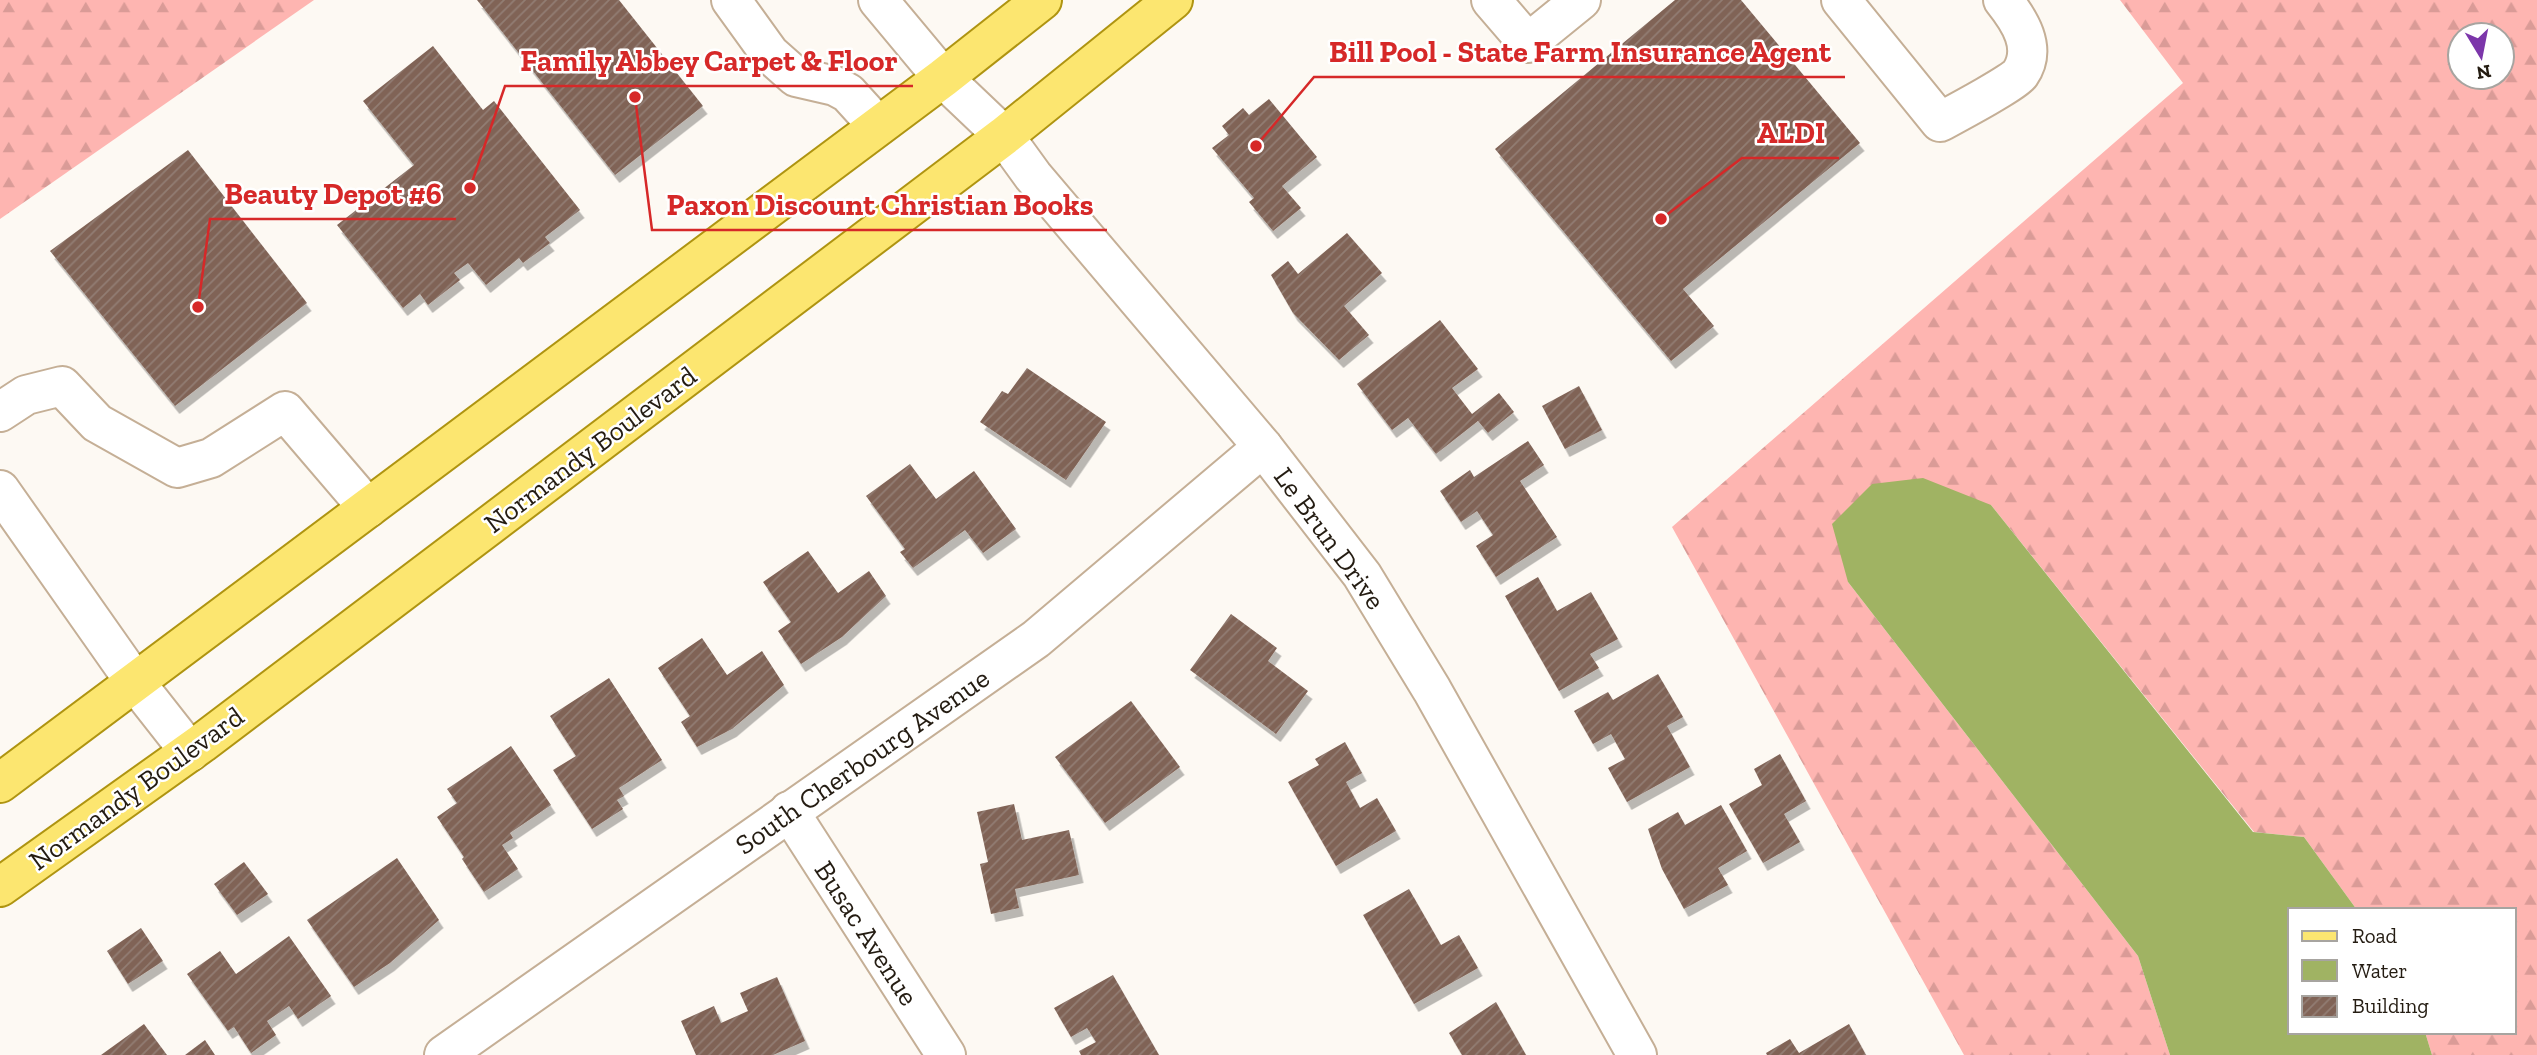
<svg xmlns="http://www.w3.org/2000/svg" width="2537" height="1055" font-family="'Zilla Slab',serif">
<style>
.forest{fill:url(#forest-firs);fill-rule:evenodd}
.water{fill:#a0b363}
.building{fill:url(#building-hatch);filter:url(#shadow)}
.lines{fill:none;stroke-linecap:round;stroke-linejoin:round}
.minor-casing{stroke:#c5af96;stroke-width:42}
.major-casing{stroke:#af9411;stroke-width:42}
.minor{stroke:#fff;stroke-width:38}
.major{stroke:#fce670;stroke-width:38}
.labels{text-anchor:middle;stroke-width:5;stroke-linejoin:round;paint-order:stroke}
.street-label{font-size:28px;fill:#241c12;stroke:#fff}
.leader{fill:none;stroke:#d62828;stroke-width:2.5}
.callout-dot{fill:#d62828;stroke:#fff;stroke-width:2.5}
.callout-label{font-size:30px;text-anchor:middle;font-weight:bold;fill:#d62828;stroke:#fff;stroke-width:5;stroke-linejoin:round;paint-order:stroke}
</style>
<defs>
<pattern id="forest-firs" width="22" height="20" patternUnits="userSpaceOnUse" patternTransform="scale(1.75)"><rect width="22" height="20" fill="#feb5b1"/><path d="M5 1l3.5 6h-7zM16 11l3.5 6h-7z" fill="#da9b97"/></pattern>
<pattern id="building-hatch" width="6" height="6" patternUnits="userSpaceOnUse" patternTransform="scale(1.75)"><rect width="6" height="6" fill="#806356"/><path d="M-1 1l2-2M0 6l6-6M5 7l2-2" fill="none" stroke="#927d73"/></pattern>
<filter id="shadow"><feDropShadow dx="4.5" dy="8" stdDeviation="0" flood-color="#0004"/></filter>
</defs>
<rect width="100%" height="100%" fill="#fdf9f3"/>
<!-- forest -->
<g class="forest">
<path d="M0 0H314L0 219Z"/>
<path d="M2120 0H2537V1055H2432L2425 1032H2514V910H2357L2304 837 2254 832 1991 505 1848 582 2138 956 2170 1055H1964L1672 527 2183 83ZM2460 35H2502V77H2460Z"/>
</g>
<!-- water -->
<path class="water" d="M1923 478 1991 505 2253 832 2304 837 2357 910H2290V1032H2425L2432 1055H2170L2138 956 1848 582 1832 524 1872 484Z"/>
<!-- building -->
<g class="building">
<path d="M477 0H619L703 106 615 175Z"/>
<path d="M1675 0H1741L1860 143 1683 289 1714 326 1671 361 1495 149Z"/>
<path d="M433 46 483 110 494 101 580 210 545 237 550 243 523 263 519 258 486 285 468 263 454 273 460 280 428 305 420 294 403 308 337 225 414 165 363 101Z"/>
<path d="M1269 99 1317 157 1282 186 1301 208 1273 231 1249 202 1254 198 1212 148 1229 135 1222 126 1243 108 1249 115Z"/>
<path d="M188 150 307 303 175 406 50 251Z"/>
<path d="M1347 233 1382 273 1344 306 1369 335 1339 360 1293 313 1271 275 1288 261 1298 274Z"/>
<path d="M1440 320 1478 369 1452 388 1472 414 1499 393 1514 412 1488 433 1478 421 1436 454 1408 418 1392 430 1357 384Z"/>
<path d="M1027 368 1106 422 1066 480 980 422 1002 391 1008 394Z"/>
<path d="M1579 386 1602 430 1565 449 1542 406Z"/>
<path d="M1528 441 1544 465 1520 481 1557 537 1496 577 1476 546 1493 535 1477 511 1461 522 1440 491 1470 470 1474 477Z"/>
<path d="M910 464 936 499 974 471 1016 529 983 553 965 530 913 568 900 552 905 549 866 496Z"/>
<path d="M808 551 838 593 869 571 886 596 842 637 801 664 778 631 791 622 763 582Z"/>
<path d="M1538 577 1557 611 1591 592 1618 639 1590 654 1599 668 1559 691 1505 596Z"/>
<path d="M1231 614 1277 648 1268 661 1308 691 1276 734 1190 670Z"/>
<path d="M702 638 727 675 762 651 784 685 732 729 697 747 681 722 690 716 658 668Z"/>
<path d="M1658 674 1683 717 1667 726 1690 767 1627 802 1608 768 1625 759 1611 734 1593 744 1574 711 1608 692 1613 700Z"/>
<path d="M609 678 662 760 619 788 624 796 617 800 623 809 592 829 553 770 576 756 550 716Z"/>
<path d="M1131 701 1180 767 1105 823 1055 757Z"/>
<path d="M1345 742 1362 773 1346 782 1360 808 1377 798 1396 831 1336 866 1288 782 1319 765 1315 759Z"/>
<path d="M511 746 551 805 510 833 513 838 502 845 518 869 484 892 462 859 464 857 437 817 457 803 447 789Z"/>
<path d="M1780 754 1806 801 1784 814 1800 842 1763 863 1729 804 1762 785 1754 769Z"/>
<path d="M1014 804 1022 840 1069 830 1079 875 1015 889 1019 908 991 914 980 864 988 862 977 812Z"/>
<path d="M1721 805 1747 851 1718 868 1728 885 1684 909 1662 869 1648 829 1678 812 1685 825Z"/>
<path d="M397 858 439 920 390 963 354 987 307 920Z"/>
<path d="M244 862 268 894 237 915 214 884Z"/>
<path d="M1409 889 1441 945 1459 935 1478 968 1414 1004 1363 915Z"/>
<path d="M141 928 163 961 128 984 107 951Z"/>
<path d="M289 936 331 996 298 1019 289 1006 267 1021 276 1035 251 1053 234 1027 228 1031 187 974 220 951 236 974Z"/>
<path d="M1113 975 1159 1055H1081L1079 1051 1096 1042 1087 1028 1071 1037 1054 1008Z"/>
<path d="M777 977 805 1041 773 1055H696L681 1021 714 1006 721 1023 748 1011 740 993Z"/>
<path d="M1496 1002 1526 1055H1462L1449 1033Z"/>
<path d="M144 1024 167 1055H101Z"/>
<path d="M1849 1024 1866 1055H1767L1766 1053 1790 1039 1799 1053Z"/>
<path d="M205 1040 215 1055H185Z"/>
</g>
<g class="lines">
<defs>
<g id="minor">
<path d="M731 0 770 54 796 77 835 86 848 93 878 126"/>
<path d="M878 0 943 78 1004 136 1033 176 1263 447 1362 575 1432 690 1637 1055"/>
<path d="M1491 0 1528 43 1581 0"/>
<path d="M1841 0 1940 122C1953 115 2015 82 2020 74 2038 48 2019 20 2003 0"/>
<path d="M0 412 26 395 62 386 97 423 177 468 211 458 285 411 368 508"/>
<path d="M0 490 135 682 190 752"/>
<path d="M789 811 946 1055"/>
<path d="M444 1055 1036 639 1263 447"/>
</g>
<g id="major">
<path d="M0 783 943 78 1042 0"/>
<path d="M0 887 202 743 1004 136 1173 0"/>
</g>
</defs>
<!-- minor casing -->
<use href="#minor" class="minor-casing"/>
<!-- major casing -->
<use href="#major" class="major-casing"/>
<!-- minor -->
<use href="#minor" class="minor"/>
<!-- major -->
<use href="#major" class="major"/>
</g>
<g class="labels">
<!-- street labels -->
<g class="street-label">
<text transform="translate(590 449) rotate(-37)" y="10">Normandy Boulevard</text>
<text transform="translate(1330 538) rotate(54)" y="10">Le Brun Drive</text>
<text transform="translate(862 761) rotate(-35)" y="10">South Cherbourg Avenue</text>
<text transform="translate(136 788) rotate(-36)" y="10">Normandy Boulevard</text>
<text transform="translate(867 933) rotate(57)" y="10">Busac Avenue</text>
</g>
</g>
<!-- callouts -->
<path class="leader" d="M1256 146L1314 77H1845M470 188L505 86H913M1661 219L1742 158H1839M198 307L210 219H456M635 97L652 230H1107"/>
<g class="callout-dot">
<circle cx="1256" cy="146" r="7"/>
<circle cx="470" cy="188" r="7"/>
<circle cx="1661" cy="219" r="7"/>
<circle cx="198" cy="307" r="7"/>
<circle cx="635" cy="97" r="7"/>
</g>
<g class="callout-label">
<text x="1580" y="62">Bill Pool - State Farm Insurance Agent</text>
<text x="709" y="71">Family Abbey Carpet &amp; Floor</text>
<text x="1791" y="143">ALDI</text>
<text x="333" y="204">Beauty Depot #6</text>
<text x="880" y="215">Paxon Discount Christian Books</text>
</g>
<!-- legend -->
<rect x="2288" y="908" width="228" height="126" fill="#ffffff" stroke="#a7a4a0" stroke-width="2"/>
<rect x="2302" y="931" width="35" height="10" fill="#fce670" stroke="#a7a4a0" stroke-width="2"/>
<text x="2352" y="943" font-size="21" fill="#241c12">Road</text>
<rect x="2302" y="960" width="35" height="21" fill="#a0b363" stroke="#a7a4a0" stroke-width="2"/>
<text x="2352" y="978" font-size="21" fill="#241c12">Water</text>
<rect x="2302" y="996" width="35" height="21" fill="url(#building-hatch)" stroke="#a7a4a0" stroke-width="2"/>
<text x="2352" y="1013" font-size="21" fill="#241c12">Building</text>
<!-- north arrow -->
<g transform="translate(2481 56) rotate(170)"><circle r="33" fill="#ffffff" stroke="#a7a4a0" stroke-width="2"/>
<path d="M0-5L12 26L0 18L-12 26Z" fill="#7c36aa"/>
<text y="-10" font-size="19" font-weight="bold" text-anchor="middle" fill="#241c12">N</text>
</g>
</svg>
